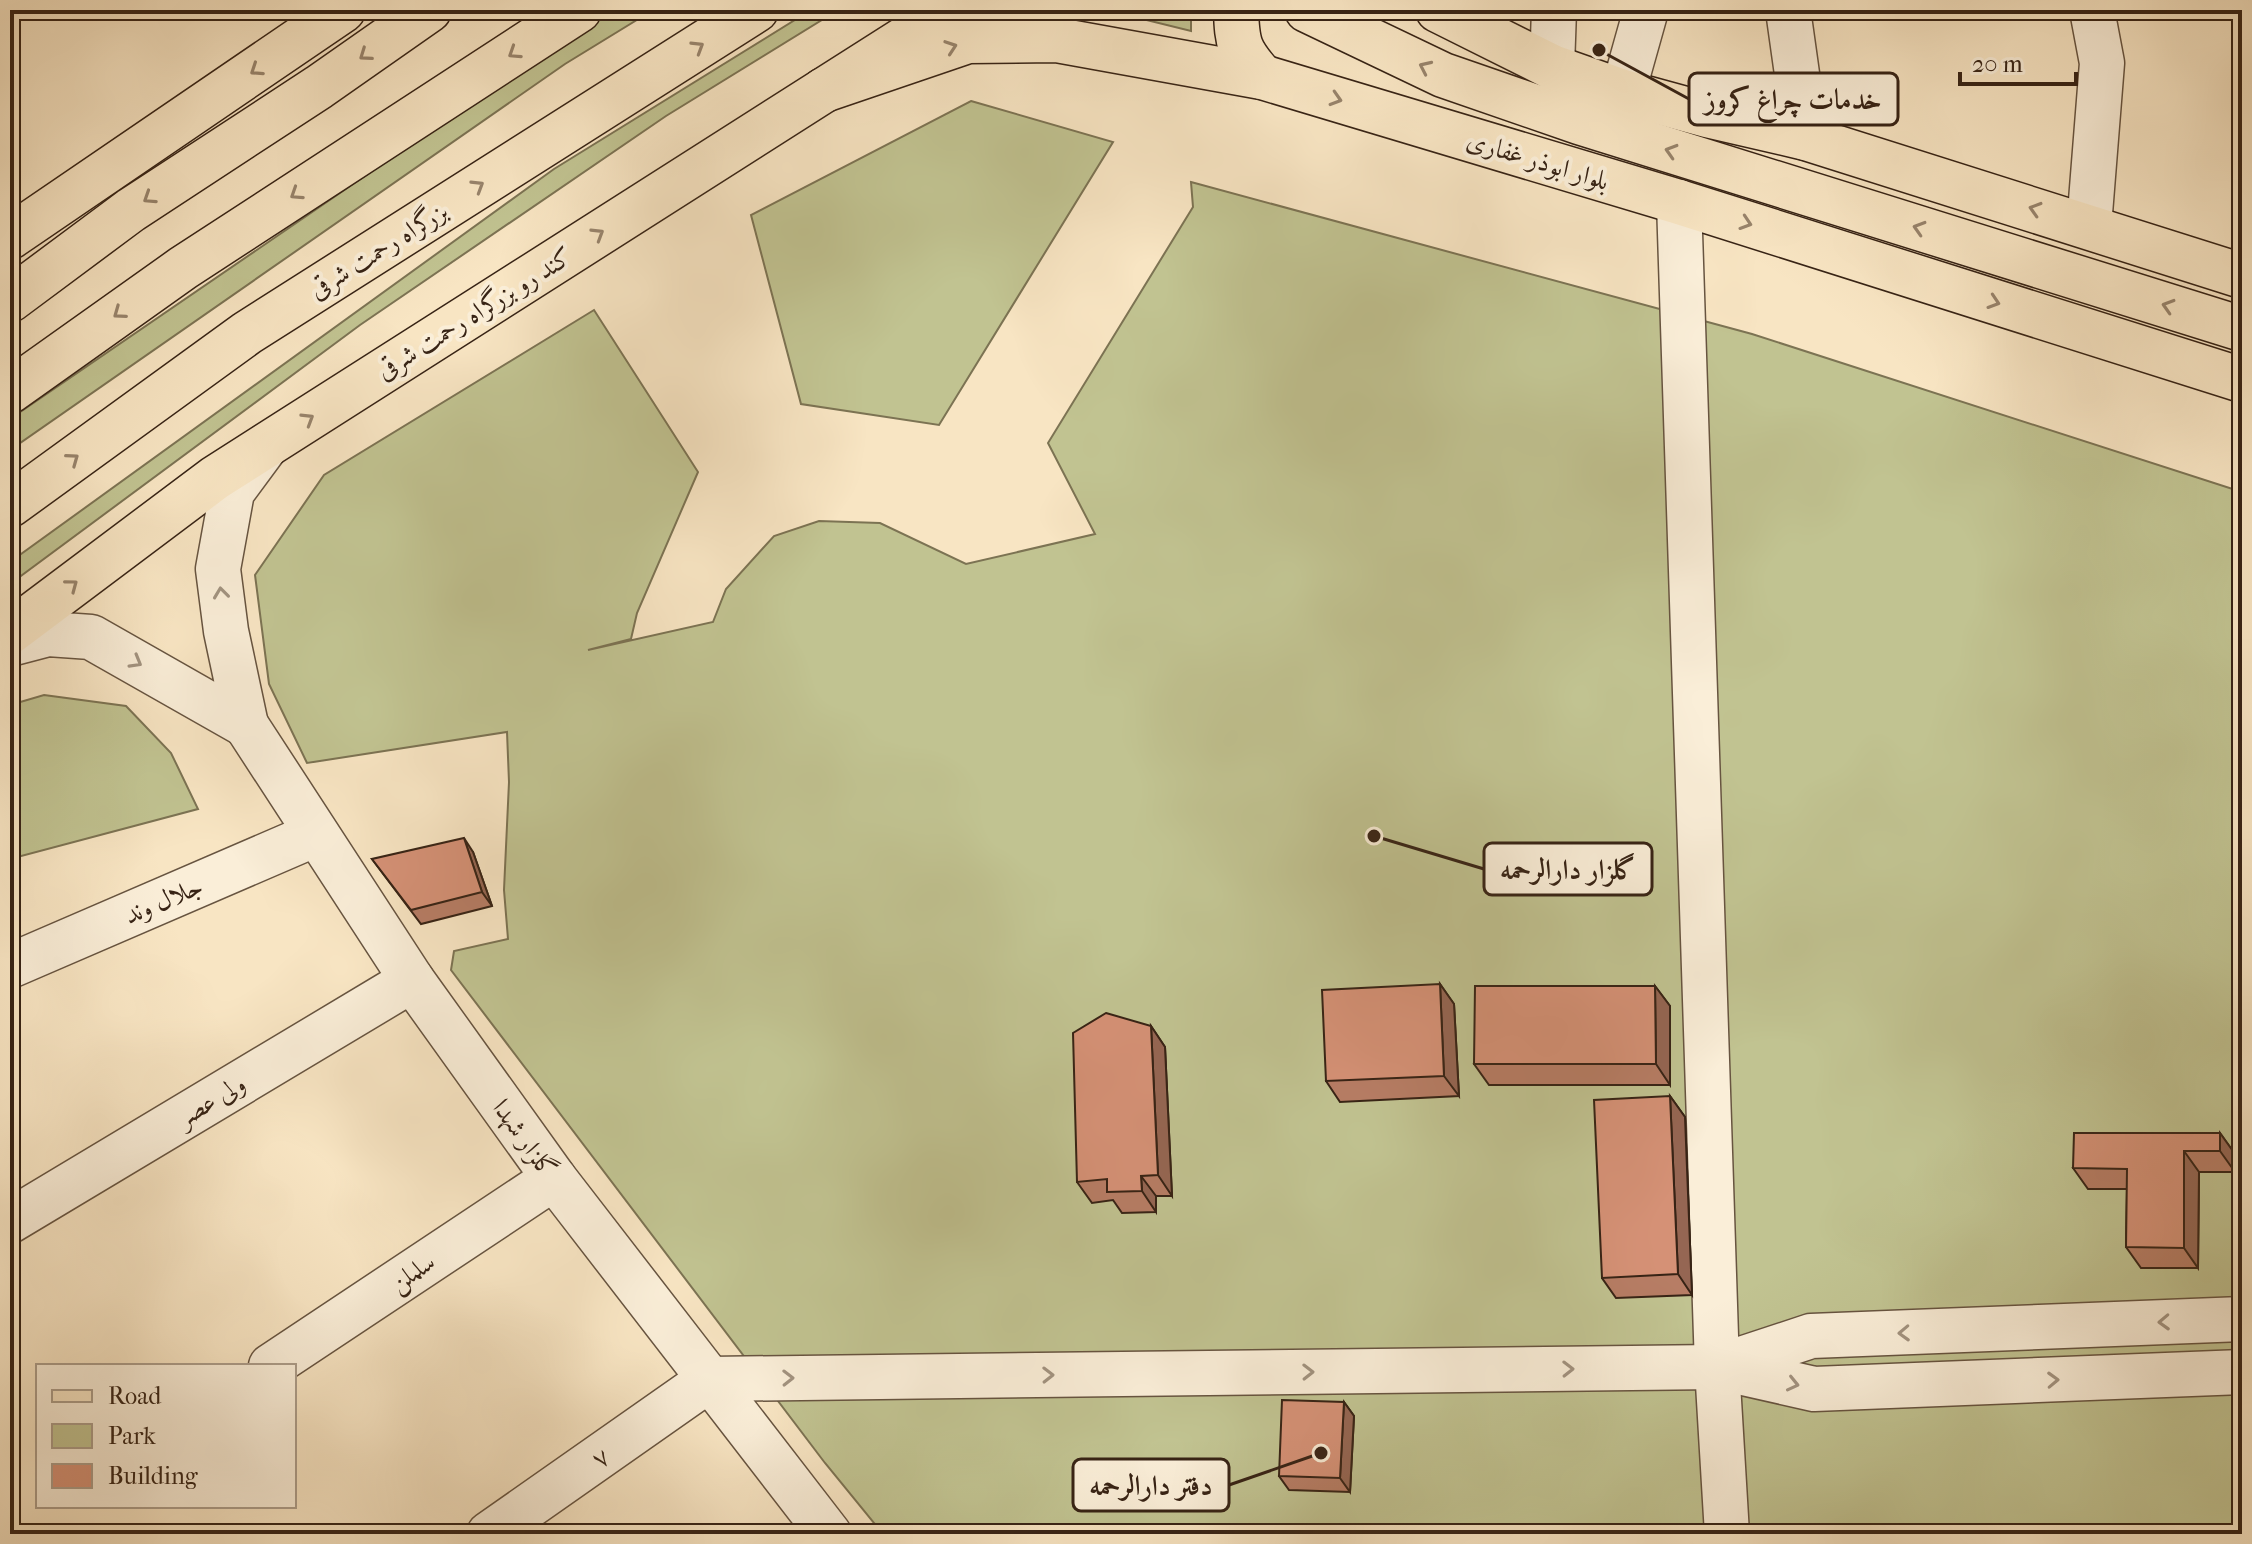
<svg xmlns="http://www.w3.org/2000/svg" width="2252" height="1544" font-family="'IM FELL French Canon',Amiri,serif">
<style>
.green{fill:#c1c391;stroke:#7c7353;stroke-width:2}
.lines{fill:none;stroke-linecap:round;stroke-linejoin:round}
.minor-casing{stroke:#675440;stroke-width:47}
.major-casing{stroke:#372315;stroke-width:47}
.highway-casing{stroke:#372315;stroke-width:47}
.minor{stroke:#faeed8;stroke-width:44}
.major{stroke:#f8e5c3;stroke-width:44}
.highway{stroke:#f8e5c3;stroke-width:44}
.wall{fill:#b77d65;stroke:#372315;stroke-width:2}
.shaded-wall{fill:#956653;stroke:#372315;stroke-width:2}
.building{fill:#d59176;stroke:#372315;stroke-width:2}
.oneway{stroke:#98846c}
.oneway2{stroke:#a29380}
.labels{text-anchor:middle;stroke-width:8;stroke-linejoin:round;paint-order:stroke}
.street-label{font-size:26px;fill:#372315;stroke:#faeed8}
.leader{fill:none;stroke:#372315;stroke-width:3}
.callout-dot{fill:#372315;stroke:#faeed8;stroke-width:3}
.callout{fill:#faeed8;stroke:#372315;stroke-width:3}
.callout-label{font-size:28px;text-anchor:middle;font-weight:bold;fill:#372315}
</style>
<rect width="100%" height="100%" fill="#f8e5c3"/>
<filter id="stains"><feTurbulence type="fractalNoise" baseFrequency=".0025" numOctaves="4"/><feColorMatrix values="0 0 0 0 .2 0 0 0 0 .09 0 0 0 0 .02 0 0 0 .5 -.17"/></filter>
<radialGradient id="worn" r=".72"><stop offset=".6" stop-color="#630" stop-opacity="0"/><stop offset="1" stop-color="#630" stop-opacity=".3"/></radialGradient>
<!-- green -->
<g class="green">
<path d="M607 10H653L565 64 10 450V419Z"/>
<path d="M811 10H838L666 116 360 325 10 584V562L554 169Z"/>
<path d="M1106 10H1191V31Z"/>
<path d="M971 101 1113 142 939 425 801 404 751 215Z"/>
<path d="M1191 182 1752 334 2242 492V1534H883L825 1463 451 970 454 951 508 939 504 890 509 782 507 732 307 763 269 684 255 575 324 475 594 310 698 472 637 613 631 639 588 650 713 622 726 589 774 536 819 521 880 523 966 564 1095 534 1048 443 1193 207Z"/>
<path d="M44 695 126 706 171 753 198 809 10 859V705Z"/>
</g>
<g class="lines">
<defs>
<g id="minor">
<path d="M1788 10 1806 138"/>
<path d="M1552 67 1554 10"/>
<path d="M1623 92 1646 10"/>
<path d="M1679 202 1717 1367 1727 1534"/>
<path d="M2089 226 2102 63 2092 10"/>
<path d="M10 644 48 634 91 637 246 725 226 631 218 569 232 492 266 446"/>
<path d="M246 725 412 980 554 1178 829 1534"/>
<path d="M10 966 316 834"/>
<path d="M10 1221 412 980"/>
<path d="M271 1366 554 1178"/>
<path d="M1717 1367 1811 1336 2242 1319"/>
<path d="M489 1534 710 1379 1717 1367 1814 1389 2242 1372"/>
</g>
<g id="major">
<path d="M1236 10C1237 44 1239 51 1262 77"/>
<path d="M1307 10 1443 75 1579 122 2242 329"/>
<path d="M1438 10 1552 67 1623 92 1707 115 1806 138 2242 276"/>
<path d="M824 90 968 41 1057 40 1262 77 1679 202 2242 380"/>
<path d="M10 300 131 210 319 87 429 10"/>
<path d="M10 632 215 478 950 10"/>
</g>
<g id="highway">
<path d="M10 237 343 10"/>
<path d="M10 391 183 268 579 10"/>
<path d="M10 505 247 333 756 10"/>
</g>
</defs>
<!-- minor casing -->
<use href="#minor" class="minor-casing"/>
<!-- major casing -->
<use href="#major" class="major-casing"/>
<!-- highway casing -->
<use href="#highway" class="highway-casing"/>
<!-- minor -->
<use href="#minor" class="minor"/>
<!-- major -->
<use href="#major" class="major"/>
<!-- highway -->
<use href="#highway" class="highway"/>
</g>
<!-- wall -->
<g class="wall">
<path d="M473 852 492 906 421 924 372 859Z"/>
<path d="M1440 984 1454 1004 1459 1096 1340 1102 1326 1081Z"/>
<path d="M1655 986 1670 1006V1085H1489L1474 1064Z"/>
<path d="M1151 1026 1165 1047 1172 1196H1156V1212L1122 1213 1113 1200 1092 1203 1077 1182Z"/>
<path d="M1670 1096 1685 1117 1692 1295 1616 1298 1602 1278Z"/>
<path d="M2220 1133 2235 1154V1172H2199L2198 1268H2141L2126 1247 2127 1189H2088L2073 1168Z"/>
<path d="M1344 1402 1354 1416 1350 1492 1289 1490 1279 1476Z"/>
</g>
<!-- shaded-wall -->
<g class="shaded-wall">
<path d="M464 838 473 852 492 906 482 892Z"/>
<path d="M1440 984 1454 1004 1459 1096 1444 1076Z"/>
<path d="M1655 986 1670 1006V1085L1656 1064Z"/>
<path d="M1151 1026 1165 1047 1172 1196 1158 1175Z"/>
<path d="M1670 1096 1685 1117 1692 1295 1678 1274Z"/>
<path d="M2220 1133 2235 1154V1172L2220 1151Z"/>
<path d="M2184 1151 2199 1172 2198 1268 2184 1248Z"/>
<path d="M1141 1176 1156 1196V1212L1142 1191Z"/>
<path d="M1344 1402 1354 1416 1350 1492 1340 1478Z"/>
</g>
<!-- building -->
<g class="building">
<path d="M464 838 482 892 411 910 372 859Z"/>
<path d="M1440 984 1444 1076 1326 1081 1322 990Z"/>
<path d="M1475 986H1655L1656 1064H1474Z"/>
<path d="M1106 1013 1151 1026 1158 1175 1141 1176 1142 1191 1107 1192V1179L1077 1182 1073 1033Z"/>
<path d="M1670 1096 1678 1274 1602 1278 1594 1100Z"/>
<path d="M2074 1133H2220V1151H2184V1248L2126 1247 2127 1169 2073 1168Z"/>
<path d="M1282 1400 1344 1402 1340 1478 1279 1476Z"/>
</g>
<!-- one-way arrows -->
<defs><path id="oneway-chevron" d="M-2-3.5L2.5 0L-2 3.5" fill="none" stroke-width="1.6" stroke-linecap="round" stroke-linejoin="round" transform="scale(2)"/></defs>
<g class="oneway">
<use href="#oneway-chevron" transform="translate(698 47) rotate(-32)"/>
<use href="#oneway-chevron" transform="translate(951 47) rotate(-19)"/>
<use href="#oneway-chevron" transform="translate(514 53) rotate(147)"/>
<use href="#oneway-chevron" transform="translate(365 55) rotate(145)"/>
<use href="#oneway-chevron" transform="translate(1425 67) rotate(-155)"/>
<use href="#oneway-chevron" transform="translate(256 70) rotate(146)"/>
<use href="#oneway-chevron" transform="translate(1336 99) rotate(17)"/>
<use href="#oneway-chevron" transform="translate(1671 151) rotate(-163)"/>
<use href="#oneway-chevron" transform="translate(478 186) rotate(-32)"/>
<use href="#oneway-chevron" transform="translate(296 194) rotate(147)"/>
<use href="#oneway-chevron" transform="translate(149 198) rotate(147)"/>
<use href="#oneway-chevron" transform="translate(2035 209) rotate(-163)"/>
<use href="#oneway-chevron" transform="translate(1746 223) rotate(18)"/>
<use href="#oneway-chevron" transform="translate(1919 228) rotate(-163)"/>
<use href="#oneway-chevron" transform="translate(598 234) rotate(-32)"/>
<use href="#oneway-chevron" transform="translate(1994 302) rotate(18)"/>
<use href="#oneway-chevron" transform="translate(2168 306) rotate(-163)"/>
<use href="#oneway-chevron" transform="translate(119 313) rotate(144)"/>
<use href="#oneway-chevron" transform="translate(308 419) rotate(-32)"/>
<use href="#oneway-chevron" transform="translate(73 459) rotate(-36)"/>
<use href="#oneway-chevron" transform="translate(72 585) rotate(-37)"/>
</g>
<g class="oneway2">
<use href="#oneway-chevron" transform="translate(221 593) rotate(-97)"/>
<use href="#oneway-chevron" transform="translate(136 662) rotate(30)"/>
<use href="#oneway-chevron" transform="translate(2164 1322) rotate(178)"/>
<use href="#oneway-chevron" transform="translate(1904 1333) rotate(178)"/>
<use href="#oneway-chevron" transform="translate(1568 1369) rotate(-1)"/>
<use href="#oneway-chevron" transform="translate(1308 1372) rotate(-1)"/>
<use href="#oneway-chevron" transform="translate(1048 1375) rotate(-1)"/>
<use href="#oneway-chevron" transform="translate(788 1378) rotate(-1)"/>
<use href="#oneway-chevron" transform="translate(2053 1380) rotate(-2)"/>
<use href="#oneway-chevron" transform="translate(1793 1384) rotate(13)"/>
</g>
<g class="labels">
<!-- street labels -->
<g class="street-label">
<text transform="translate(1538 160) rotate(17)" y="9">بلوار ابوذر غفاری</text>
<text transform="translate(378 250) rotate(-32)" y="9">بزرگراه رحمت شرقی</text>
<text transform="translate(474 313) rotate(-32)" y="9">کند رو بزرگراه رحمت شرقی</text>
<text transform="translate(163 900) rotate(-23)" y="9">جلال وند</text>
<text transform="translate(211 1100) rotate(-31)" y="9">ولی عصر</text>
<text transform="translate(525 1138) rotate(54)" y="9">گلزار شهدا</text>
<text transform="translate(412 1272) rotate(-34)" y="9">سلملن</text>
<text transform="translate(600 1457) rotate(-35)" y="9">۷</text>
</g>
</g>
<!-- callouts -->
<path class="leader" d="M1599 50L1689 99M1374 836L1484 869M1321 1453L1229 1485"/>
<g class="callout-dot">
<circle cx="1599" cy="50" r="8"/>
<circle cx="1374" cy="836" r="8"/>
<circle cx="1321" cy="1453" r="8"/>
</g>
<g class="callout">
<rect x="1689" y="73" width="209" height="52" rx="8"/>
<rect x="1484" y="843" width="168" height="52" rx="8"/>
<rect x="1073" y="1459" width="156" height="52" rx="8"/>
</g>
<g class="callout-label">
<text x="1793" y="109">خدمات چراغ کروز</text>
<text x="1568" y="879">گلزار دارالرحمه</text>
<text x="1151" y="1495">دفتر دارالرحمه</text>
</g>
<!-- margin -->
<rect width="2252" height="1544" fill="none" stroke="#f8e5c3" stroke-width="40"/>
<rect x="12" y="12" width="2228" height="1520" fill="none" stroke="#372315" stroke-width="4"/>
<rect x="20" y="20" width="2212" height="1504" fill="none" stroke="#372315" stroke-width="2"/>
<!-- legend -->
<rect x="36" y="1364" width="260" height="144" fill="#faeed8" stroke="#ac9d8a" stroke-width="2"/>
<rect x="52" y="1390" width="40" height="12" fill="#f8e5c3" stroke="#ac9d8a" stroke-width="2"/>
<text x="108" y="1404" font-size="24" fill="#372315">Road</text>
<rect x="52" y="1424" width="40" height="24" fill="#c1c391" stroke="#ac9d8a" stroke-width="2"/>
<text x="108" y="1444" font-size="24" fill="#372315">Park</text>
<rect x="52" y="1464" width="40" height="24" fill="#d59176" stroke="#ac9d8a" stroke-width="2"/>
<text x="108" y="1484" font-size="24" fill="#372315">Building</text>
<!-- scale -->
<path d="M1960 72v12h116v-12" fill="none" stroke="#372315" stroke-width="4"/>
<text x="1972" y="72" font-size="24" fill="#372315" stroke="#faeed8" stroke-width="6" paint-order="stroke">20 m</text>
<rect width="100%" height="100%" filter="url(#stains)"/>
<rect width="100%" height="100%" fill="url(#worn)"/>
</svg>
